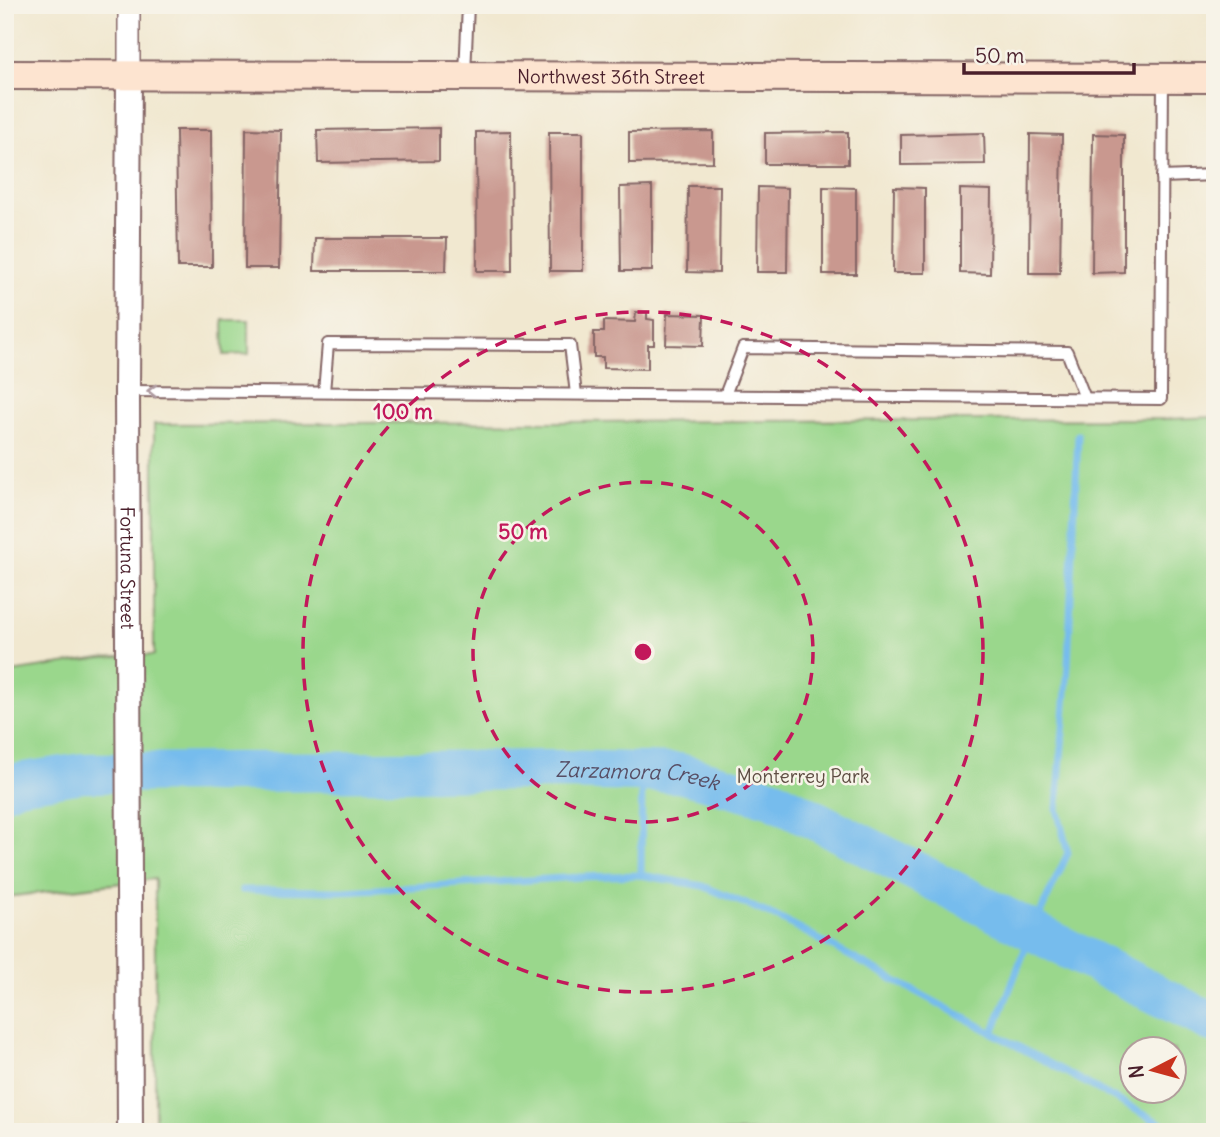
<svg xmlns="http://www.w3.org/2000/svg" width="1220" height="1137" font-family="Delius,sans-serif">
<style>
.green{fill:#9ad78c;stroke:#727b5c;stroke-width:2;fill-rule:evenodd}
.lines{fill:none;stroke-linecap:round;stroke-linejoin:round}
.stream{stroke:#76bced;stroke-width:7}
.river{stroke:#76bced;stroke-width:40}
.building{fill:#c9988f}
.service-casing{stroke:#846565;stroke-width:14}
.minor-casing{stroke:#846565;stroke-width:24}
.tertiary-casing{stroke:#846565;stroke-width:28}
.secondary-casing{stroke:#846565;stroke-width:32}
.service{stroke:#fff;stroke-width:10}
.minor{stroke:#fff;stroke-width:21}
.tertiary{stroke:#fff;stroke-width:24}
.secondary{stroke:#fde4d0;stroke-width:28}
.oneway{stroke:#ae9aa0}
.ring{fill:none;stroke:#c2185b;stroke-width:3.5;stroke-dasharray:12 9}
.labels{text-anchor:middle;stroke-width:5;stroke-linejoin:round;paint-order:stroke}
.street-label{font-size:19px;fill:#4a1f2b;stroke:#f7f3e8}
.park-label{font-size:19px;fill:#5e4d43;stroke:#f7f3e8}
.water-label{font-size:21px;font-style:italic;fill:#574e65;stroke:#f7f3e8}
.centre{fill:#c2185b;stroke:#f7f3e8;stroke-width:3.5}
.ring-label{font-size:21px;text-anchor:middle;font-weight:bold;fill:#c2185b;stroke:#f7f3e8;stroke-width:5;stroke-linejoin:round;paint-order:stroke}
</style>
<rect width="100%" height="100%" fill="#f7f3e8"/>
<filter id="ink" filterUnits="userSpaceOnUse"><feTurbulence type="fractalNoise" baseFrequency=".0143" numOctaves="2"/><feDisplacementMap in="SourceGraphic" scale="14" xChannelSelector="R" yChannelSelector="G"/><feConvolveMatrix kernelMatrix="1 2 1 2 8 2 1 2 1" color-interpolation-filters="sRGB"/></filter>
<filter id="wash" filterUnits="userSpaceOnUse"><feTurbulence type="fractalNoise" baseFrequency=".00686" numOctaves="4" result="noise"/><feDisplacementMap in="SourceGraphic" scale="28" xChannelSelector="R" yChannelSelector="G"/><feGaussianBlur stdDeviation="1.57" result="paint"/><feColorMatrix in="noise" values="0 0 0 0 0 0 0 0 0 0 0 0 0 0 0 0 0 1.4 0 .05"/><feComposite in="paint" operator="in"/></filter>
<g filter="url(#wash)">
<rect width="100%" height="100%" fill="#f1e8d0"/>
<!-- green -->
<g class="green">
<path d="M223 320H249V354L224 355Z"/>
<path d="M1215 417V1132H155V879L5 897V673L101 658 154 655V424L1168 419ZM1132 1050H1174V1092H1132Z"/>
</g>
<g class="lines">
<!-- stream -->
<g class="stream">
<path d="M641 875 642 772"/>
<path d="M242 890 344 891 580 877 641 875 703 886 779 918 1177 1132"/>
<path d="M993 1033 1032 931 1068 853 1057 809 1068 665 1078 435"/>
</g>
<!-- river -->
<path class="river" id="s1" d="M5 789 17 783 83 773 563 770 679 773 772 798 1215 1024"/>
</g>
<g id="blocks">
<!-- building -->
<g class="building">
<path d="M439 128V161L318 163 317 130Z"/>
<path d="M246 129 281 130 279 268H245Z"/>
<path d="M176 130H211L212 267H178Z"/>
<path d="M511 131 512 271H477L476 132Z"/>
<path d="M713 131V162L629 163V132Z"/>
<path d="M549 132H583V271H550Z"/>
<path d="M848 132V164H765V133Z"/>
<path d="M984 133 985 164 901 165V135Z"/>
<path d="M1030 134 1062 135 1060 273H1029Z"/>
<path d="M1093 134 1124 135V272L1092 273Z"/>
<path d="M652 186V271H621L620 187Z"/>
<path d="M688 186H720L719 273 687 272Z"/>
<path d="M758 187 788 188 787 272H757Z"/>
<path d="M823 187 856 188V274H823Z"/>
<path d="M894 187 925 188V273H893Z"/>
<path d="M960 189 991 190 990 274 960 273Z"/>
<path d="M315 238H447L446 271H314Z"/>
<path d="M636 312H647V319L654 320V345H648V369L603 368V357H594V332H604V321L635 322Z"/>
<path d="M667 314 704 315 703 346 666 345Z"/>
</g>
</g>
</g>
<g filter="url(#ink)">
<use href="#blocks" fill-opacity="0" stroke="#846565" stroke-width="2"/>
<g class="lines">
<defs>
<g id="service">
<path d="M465 74 468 5"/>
<path d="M1162 177 1215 175"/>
<path d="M127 391 1161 399 1163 78"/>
<path d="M324 392 328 344 570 345 576 394"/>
<path d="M725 395 743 348 1067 352 1085 398"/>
</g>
<path id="minor" d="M129 76V5"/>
<g id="tertiary">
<path id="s2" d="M129 76 127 391 130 1132"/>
</g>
<g id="secondary">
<path id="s3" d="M5 75 1215 78"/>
</g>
</defs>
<!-- service casing -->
<use href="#service" class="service-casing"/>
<!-- minor casing -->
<use href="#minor" class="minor-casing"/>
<!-- tertiary casing -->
<use href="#tertiary" class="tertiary-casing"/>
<!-- secondary casing -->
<use href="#secondary" class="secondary-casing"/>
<!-- service -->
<use href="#service" class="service"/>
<!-- minor -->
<use href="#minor" class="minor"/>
<!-- tertiary -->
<use href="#tertiary" class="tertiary"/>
<!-- secondary -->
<use href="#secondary" class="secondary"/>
</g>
<!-- one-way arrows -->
<defs><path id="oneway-chevron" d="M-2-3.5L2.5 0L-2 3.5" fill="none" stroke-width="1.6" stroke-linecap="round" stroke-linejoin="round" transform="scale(1.75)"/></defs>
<use class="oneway" href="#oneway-chevron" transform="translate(152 391) rotate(-179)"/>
</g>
<!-- distance rings -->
<g class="ring">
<circle cx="643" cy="652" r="170"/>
<circle cx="643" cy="652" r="340"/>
</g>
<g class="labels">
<!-- street labels -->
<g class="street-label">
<text dy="7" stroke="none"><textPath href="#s3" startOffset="606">Northwest 36th Street</textPath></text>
<text dy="7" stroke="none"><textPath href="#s2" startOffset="492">Fortuna Street</textPath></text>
</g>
<!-- park labels -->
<g class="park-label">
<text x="803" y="783">Monterrey Park</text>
</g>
<!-- water labels -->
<g class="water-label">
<text dy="7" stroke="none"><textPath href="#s1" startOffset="635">Zarzamora Creek</textPath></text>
</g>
</g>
<circle cx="643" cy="652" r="10" class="centre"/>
<g class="ring-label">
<text x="403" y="419">100 m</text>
<text x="523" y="539">50 m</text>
</g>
<!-- margin -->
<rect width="1220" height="1137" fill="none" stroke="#f7f3e8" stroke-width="28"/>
<!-- north arrow -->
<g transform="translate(1153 1070) rotate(264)"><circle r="33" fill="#f7f3e8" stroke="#b29e9c" stroke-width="2"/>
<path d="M0-5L12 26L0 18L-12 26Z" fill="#c8321e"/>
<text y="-10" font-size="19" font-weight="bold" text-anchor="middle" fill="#4a1f2b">N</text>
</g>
<!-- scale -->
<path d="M964 63v10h170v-10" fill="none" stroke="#4a1f2b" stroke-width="3.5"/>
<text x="975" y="63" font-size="21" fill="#4a1f2b" stroke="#f7f3e8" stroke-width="5" paint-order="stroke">50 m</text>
</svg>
